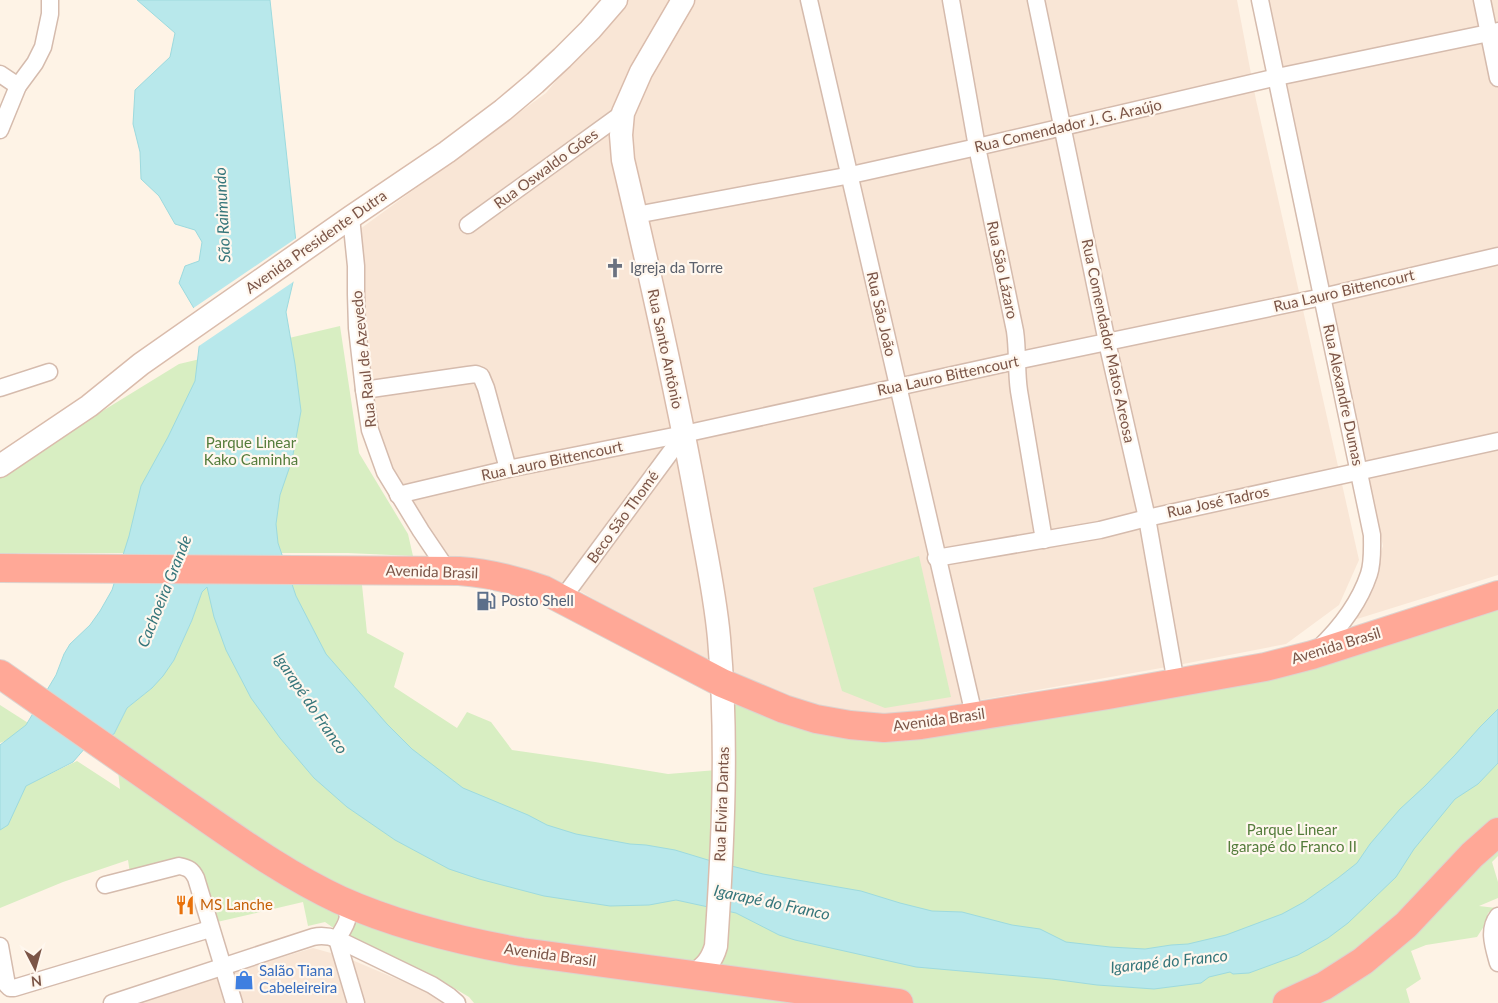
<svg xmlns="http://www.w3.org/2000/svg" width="1498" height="1003" font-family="Lato,sans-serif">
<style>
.residential{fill:#f9e6d6}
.green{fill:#d8eec2}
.water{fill:#b8e8eb;stroke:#9ddade}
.pier{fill:#fef3e6}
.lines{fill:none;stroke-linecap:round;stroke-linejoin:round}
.street-casing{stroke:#d5bbad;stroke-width:19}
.secondary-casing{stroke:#dabcac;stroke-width:25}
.highway-casing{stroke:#ddd3cf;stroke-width:30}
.street{stroke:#fff;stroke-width:16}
.secondary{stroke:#fff;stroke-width:22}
.highway{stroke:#ffa897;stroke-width:28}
.labels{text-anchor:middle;stroke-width:4.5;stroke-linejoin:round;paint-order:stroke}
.street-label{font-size:15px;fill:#7b5547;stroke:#fff7ee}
.worship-label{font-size:15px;fill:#5b616d;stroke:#fff7ee;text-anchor:start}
.park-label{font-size:15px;fill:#547c3b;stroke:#fff7ee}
.service-label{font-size:15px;fill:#4e5e75;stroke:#fff7ee;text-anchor:start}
.food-label{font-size:15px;fill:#c56008;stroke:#fff7ee;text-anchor:start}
.shop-label{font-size:15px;fill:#366cbe;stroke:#fff7ee;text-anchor:start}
.water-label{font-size:16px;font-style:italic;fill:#36767b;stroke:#fff7ee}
</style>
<rect width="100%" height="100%" fill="#fef3e6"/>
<!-- residential -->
<g class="residential">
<path d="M622 0H1237L1256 100 1359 560 1339 605 1286 644 1178 665 890 716 806 708 653 634 575 588 522 568 448 559 377 447 357 302 356 232 546 93Z"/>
<path d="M1266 0H1498V575L1357 619 1383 546Z"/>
<path d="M313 948 345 957 437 996 443 1003H128Z"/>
</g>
<!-- green -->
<g class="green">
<path d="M340 326 359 453 408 534 413 556 348 553H21L6 555 0 575V474L179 364Z"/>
<path d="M919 556 951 697 885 708 842 691 813 588Z"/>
<path d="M348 583 362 585 367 633 404 653 394 687 457 728 467 712 491 722 512 750 595 762 668 774 729 769V694L890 736 1498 603V856L1492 862 1498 882V898L1479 906 1496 908 1488 913 1486 923 1477 937 1426 945 1411 951 1421 979 1406 989 1410 1003H474L469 997 434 976 345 936 325 922 308 926 303 902 204 925 185 866 131 880 128 860 63 882 0 908V800L10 793 77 761 120 789 114 734 127 708 152 688 174 660 192 620 202 592 207 587Z"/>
<path d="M0 705 36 728 0 743Z"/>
</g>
<!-- water -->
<path class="water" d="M137 0H270L298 261 286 312 295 364 301 411 292 460 280 495 276 524 278 543 296 596 326 654 387 724 412 749 463 788 528 815 547 825 576 834 630 844 646 845 675 850 708 860 763 874 861 891 900 903 932 911 962 912 1012 925 1040 929 1066 942 1110 947 1145 949 1171 945 1188 944 1226 935 1282 914 1304 902 1338 878 1357 863 1370 844 1400 809 1425 786 1455 755 1480 727 1498 709V763L1478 784 1455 799 1414 849 1396 877 1348 923 1328 938 1298 955 1249 973 1233 974 1230 972 1209 977 1201 983 1154 989 1097 985 1052 979 916 967 795 940 779 935 736 913 676 900 649 905 610 906 544 896 479 879 449 869 395 840 347 807 314 778 280 738 251 698 226 650 214 617 207 587 202 592 192 620 174 660 163 676 152 688 127 708 114 734 86 747 73 762 26 786 8 825 0 830V745L26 725 56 675 64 654 70 644 90 625 100 611 112 590 129 536 141 486 168 437 195 381 202 322 179 283 185 266 199 261 202 242 195 230 175 224 159 196 141 179 140 152 133 124 135 90 170 57 175 33Z"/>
<!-- pier -->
<path class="pier" d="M298 237 301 261 296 280 196 348 199 323 192 309Z"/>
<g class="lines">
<defs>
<g id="street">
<path d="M809 0C865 238 917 477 974 715"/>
<path d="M951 0 977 147 1015 331C1018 351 1016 371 1019 391L1044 540"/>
<path d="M1036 0 1107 342 1147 518 1176 683"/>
<path d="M1260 0 1372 535C1372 548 1373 562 1369 574 1359 604 1340 628 1318 649"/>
<path d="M1482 0 1498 78"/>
<path d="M0 74 18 86"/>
<path d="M0 130 18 86 35 63 43 47 50 14V0"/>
<path d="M636 215 851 175 977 147 1277 77 1498 31"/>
<path d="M351 217 356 266V294L357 328 364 390 370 430 385 472 421 531 448 571"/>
<path d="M468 225 623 113"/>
<path d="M0 388 49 372"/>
<path d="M364 390 468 375 476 374 481 376 486 388 508 469"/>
<path d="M398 495 508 469 684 434 1016 361 1322 297 1498 256"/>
<path d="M936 558 1100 530 1147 518 1498 441"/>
<path d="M562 599 684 434"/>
<path d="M105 885 179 866C189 868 192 870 196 878L234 1003"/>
<path d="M1498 916C1487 930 1494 948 1498 963"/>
<path d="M337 939 432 985 449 996 457 1003"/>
<path d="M337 939 356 1003"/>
<path d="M0 946 7 985 10 988H14L210 929"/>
<path d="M112 1003 313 937C322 935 329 936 337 939 347 923 353 917 341 900"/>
</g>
<g id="secondary">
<path d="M683 0 641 72 623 113 621 135 623 160C650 274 676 389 697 504 705 549 715 593 719 638 728 741 723 844 716 946 712 960 706 967 694 975"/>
<path d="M0 466 89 406 141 364 351 217 447 152 503 110 535 83 562 58 590 30 616 0"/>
</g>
<g id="highway">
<path d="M0 568 459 571C489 573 516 580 544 590L722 683 784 709 816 719 850 725 884 728 921 725 1108 695 1265 667 1312 655 1498 595"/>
<path d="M0 674C61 716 122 759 183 802 234 837 284 874 340 900 398 926 460 941 522 952L899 1003"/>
<path d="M1287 1003 1324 986 1363 961 1406 925 1472 855 1498 832"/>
</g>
</defs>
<!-- street casing -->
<use href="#street" class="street-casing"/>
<!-- secondary casing -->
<use href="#secondary" class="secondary-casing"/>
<!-- highway casing -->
<use href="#highway" class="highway-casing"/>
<!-- street -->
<use href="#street" class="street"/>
<!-- secondary -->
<use href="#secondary" class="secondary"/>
<!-- highway -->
<use href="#highway" class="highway"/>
</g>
<!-- icons -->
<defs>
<symbol id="church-bare" viewBox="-9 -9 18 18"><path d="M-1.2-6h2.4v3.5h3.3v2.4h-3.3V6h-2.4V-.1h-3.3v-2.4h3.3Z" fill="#6b7280" stroke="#fff7ee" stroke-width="2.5" paint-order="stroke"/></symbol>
<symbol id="fuel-bare" viewBox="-9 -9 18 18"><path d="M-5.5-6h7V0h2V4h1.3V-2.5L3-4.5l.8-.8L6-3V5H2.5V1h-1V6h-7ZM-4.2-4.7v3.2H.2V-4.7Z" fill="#5c6f8a" stroke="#fff7ee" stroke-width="2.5" paint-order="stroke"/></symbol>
<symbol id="restaurant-bare" viewBox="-9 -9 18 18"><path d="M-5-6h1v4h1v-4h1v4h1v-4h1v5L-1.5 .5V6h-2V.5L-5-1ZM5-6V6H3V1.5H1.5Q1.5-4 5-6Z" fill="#e8710a" stroke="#fff7ee" stroke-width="2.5" paint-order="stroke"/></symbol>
<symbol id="shop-bare" viewBox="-9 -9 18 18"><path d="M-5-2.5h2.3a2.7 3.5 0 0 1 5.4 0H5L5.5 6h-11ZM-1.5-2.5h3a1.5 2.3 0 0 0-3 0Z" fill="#3f7fe0" stroke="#fff7ee" stroke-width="2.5" paint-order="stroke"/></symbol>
</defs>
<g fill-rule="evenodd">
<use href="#church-bare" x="601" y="254" width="28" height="28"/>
<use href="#fuel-bare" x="472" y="587" width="28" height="28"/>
<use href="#restaurant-bare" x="171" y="891" width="28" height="28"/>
<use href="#shop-bare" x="230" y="966" width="28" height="28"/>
</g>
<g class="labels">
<!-- street labels -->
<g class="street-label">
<text transform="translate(1068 126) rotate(-13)" y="5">Rua Comendador J. G. Araújo</text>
<text transform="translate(546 169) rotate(-36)" y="5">Rua Oswaldo Góes</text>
<text transform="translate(316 242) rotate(-35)" y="5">Avenida Presidente Dutra</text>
<text transform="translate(1002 270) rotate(78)" y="5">Rua São Lázaro</text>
<text transform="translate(1344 291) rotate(-13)" y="5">Rua Lauro Bittencourt</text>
<text transform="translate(881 314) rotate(77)" y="5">Rua São João</text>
<text transform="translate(1108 341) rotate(78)" y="5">Rua Comendador Matos Areosa</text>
<text transform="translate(665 349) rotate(78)" y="5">Rua Santo Antônio</text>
<text transform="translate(364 359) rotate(-96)" y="5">Rua Raul de Azevedo</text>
<text transform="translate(948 376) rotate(-12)" y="5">Rua Lauro Bittencourt</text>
<text transform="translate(1343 395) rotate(78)" y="5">Rua Alexandre Dumas</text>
<text transform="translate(552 461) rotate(-12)" y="5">Rua Lauro Bittencourt</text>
<text transform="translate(1218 502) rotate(-12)" y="5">Rua José Tadros</text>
<text transform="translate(623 517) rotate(-54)" y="5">Beco São Thomé</text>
<text transform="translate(432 572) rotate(2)" y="5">Avenida Brasil</text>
<text transform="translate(1336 646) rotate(-17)" y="5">Avenida Brasil</text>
<text transform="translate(939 720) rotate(-8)" y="5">Avenida Brasil</text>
<text transform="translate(722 804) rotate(-88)" y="5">Rua Elvira Dantas</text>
<text transform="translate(550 955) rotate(8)" y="5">Avenida Brasil</text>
</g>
<!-- worship labels -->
<g class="worship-label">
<text x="630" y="273">Igreja da Torre</text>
</g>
<!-- park labels -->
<g class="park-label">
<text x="251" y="448">Parque Linear<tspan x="251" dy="17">Kako Caminha</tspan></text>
<text x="1292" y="835">Parque Linear<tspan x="1292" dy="17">Igarapé do Franco II</tspan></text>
</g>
<!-- service labels -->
<g class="service-label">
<text x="501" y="606">Posto Shell</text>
</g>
<!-- food labels -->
<g class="food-label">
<text x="200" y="910">MS Lanche</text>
</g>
<!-- shop labels -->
<g class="shop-label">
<text x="259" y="976">Salão Tiana<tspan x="259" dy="17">Cabeleireira</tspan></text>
</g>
<!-- water labels -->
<g class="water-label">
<text transform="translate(222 215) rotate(-93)" y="6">São Raimundo</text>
<text transform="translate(164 591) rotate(-68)" y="6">Cachoeira Grande</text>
<text transform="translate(311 703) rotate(56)" y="6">Igarapé do Franco</text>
<text transform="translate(772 902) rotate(12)" y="6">Igarapé do Franco</text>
<text transform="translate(1169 961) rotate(-6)" y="6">Igarapé do Franco</text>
</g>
</g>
<!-- north arrow -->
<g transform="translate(35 968) rotate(174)" stroke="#fff7ee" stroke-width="4" paint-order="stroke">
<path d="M0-4L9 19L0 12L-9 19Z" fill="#7b5547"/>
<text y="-8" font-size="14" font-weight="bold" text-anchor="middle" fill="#7b5547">N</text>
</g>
</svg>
